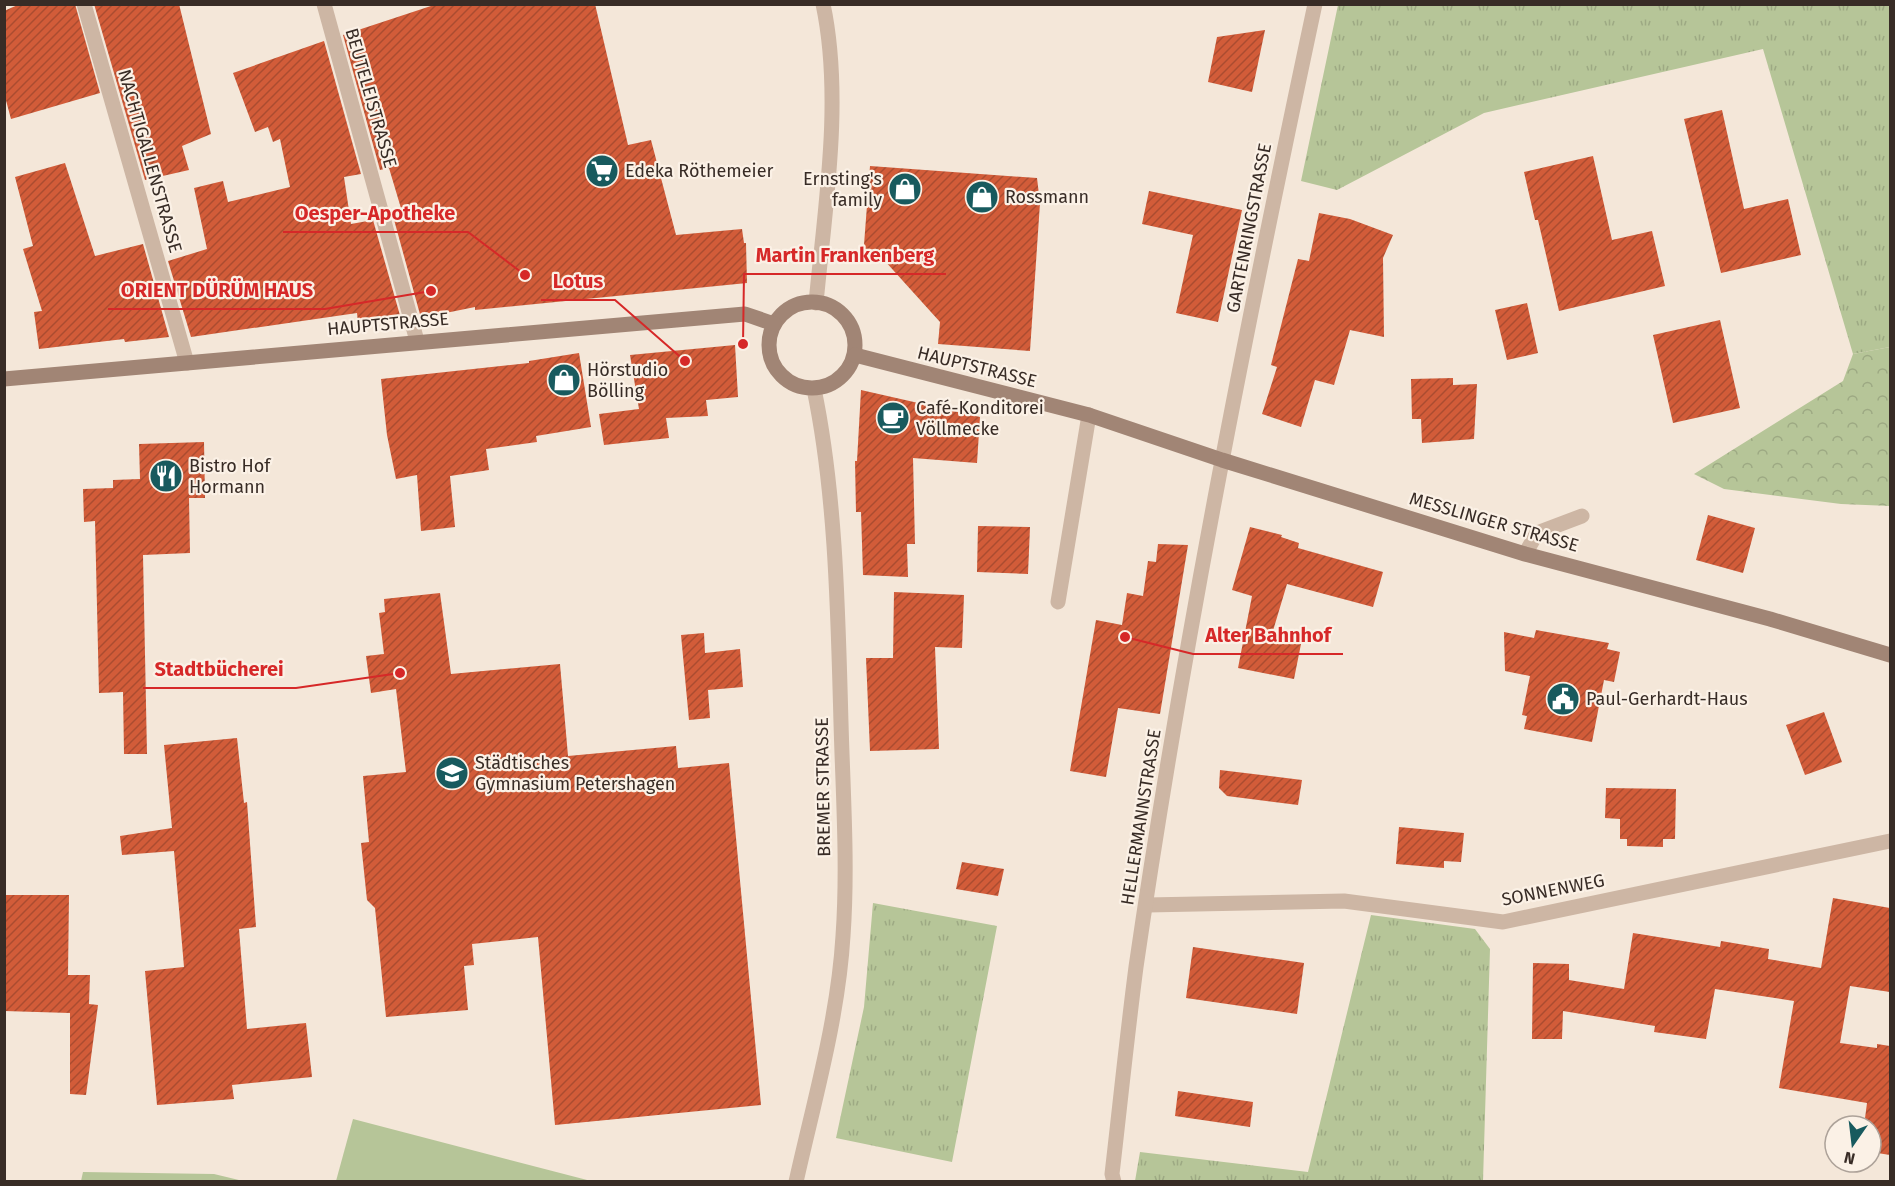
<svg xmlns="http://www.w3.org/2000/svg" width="1895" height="1186" font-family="'Fira Sans',sans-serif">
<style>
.grass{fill:url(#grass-tufts)}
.forest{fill:url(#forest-crowns)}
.pitch{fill:#b6c598}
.building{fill:url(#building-hatch)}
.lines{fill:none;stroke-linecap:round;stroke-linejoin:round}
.street{stroke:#cdb6a4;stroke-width:15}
.secondary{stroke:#a18575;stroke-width:15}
.labels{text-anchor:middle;stroke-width:4.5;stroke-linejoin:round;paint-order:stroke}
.street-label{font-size:18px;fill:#382c26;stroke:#fbf1e6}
.poi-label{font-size:18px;fill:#382c26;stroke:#fbf1e6;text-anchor:start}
.leader{fill:none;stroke:#d62828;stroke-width:2}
.callout-dot{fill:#d62828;stroke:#fbf1e6;stroke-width:2}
.callout-label{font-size:20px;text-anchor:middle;font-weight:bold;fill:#d62828;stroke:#fbf1e6;stroke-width:4.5;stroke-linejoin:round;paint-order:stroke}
</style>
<defs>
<pattern id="grass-tufts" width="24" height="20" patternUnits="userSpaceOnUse" patternTransform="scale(1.5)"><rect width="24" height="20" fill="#b6c598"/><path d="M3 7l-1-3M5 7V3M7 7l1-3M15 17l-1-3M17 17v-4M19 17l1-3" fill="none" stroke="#9da983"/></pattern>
<pattern id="forest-crowns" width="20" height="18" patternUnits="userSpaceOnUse" patternTransform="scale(1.5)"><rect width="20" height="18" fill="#b6c598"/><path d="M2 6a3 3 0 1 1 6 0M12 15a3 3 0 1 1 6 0" fill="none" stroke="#9da983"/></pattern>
<pattern id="building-hatch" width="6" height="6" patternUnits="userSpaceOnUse" patternTransform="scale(1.5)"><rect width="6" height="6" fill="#d25c39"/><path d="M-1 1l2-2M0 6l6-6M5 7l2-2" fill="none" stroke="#ab4c30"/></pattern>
</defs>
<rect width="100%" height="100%" fill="#f4e7d9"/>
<!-- grass -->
<g class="grass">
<path d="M1338 5H1890V347L1853 354 1763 49 1484 113 1337 190 1301 181Z"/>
<path d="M873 903 997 926 952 1162 836 1138 864 1007Z"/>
<path d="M1371 915 1475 929 1490 949 1483 1181H1135L1140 1152 1308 1172Z"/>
</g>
<!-- forest -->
<path class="forest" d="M1890 347V506L1841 504 1724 489 1694 474 1843 381 1853 354Z"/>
<!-- pitch -->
<g class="pitch">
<path d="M353 1119 591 1181H336Z"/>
<path d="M83 1172 214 1174 243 1181H81Z"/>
</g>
<!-- building -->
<g class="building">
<path d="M20 4H75L100 93 11 119 4 93V11Z"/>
<path d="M94 4H179L211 134 182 146 189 170 145 180Z"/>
<path d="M437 4H595L628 145 651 140 676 235 742 229 744 243H746L747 283 475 310V307L421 318 393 216 403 215 389 168 380 170 343 35Z"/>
<path d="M1265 30 1252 92 1208 82 1217 37Z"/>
<path d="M324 41 361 174 344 177 351 224 373 220 401 319 358 323 357 313 191 337 168 261 207 249 194 188 223 181 228 202 290 187 280 139 273 142 268 127 255 132 233 73Z"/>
<path d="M1722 110 1744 209 1788 199 1801 255 1721 273 1684 119Z"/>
<path d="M1593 156 1612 240 1652 231 1665 286 1559 311 1538 220H1535L1524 172Z"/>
<path d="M65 163 95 256 143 244 169 337 125 342 124 339 39 349 34 312 42 311 23 249 33 246 15 177Z"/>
<path d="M870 166 1037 178 1040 203 1030 351 938 344 940 322 884 260 863 258Z"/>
<path d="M1149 191 1242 210 1218 322 1176 313 1193 235 1142 224Z"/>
<path d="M1319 213 1350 219 1393 235 1383 258 1384 337 1350 330 1334 385 1315 380 1301 427 1262 414 1277 367 1271 365 1298 259 1309 261Z"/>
<path d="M1527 303 1538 353 1507 360 1495 310Z"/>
<path d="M1720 320 1740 408 1673 423 1653 335Z"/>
<path d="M735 345 738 397 706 400 708 416 666 418 669 438 604 445 599 414 639 409 630 355Z"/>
<path d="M579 353 591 427 536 436 537 442 486 449 489 470 450 476 455 527 421 531 417 475 396 479 387 435 381 379 529 363V361Z"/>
<path d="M1453 378V385L1477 384 1474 439 1422 443 1421 419H1412L1411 379Z"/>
<path d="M861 390 980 417 977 463 913 458 915 544H907L908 577 863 575 861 512H856L855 461H857Z"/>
<path d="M204 442 205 498H189L190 553 143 555 147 754H124L123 692 99 693 95 521 84 522 83 489 113 488V480L140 479 139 444Z"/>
<path d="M1708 515 1755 528 1743 573 1696 560Z"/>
<path d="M978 526 1030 527 1028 574 977 572Z"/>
<path d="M1250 527 1282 535 1281 537 1299 543 1298 548 1383 572 1373 607 1287 584 1272 634 1302 639 1294 679 1238 668 1252 596 1232 590Z"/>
<path d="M1158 544 1188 545 1160 714 1118 708 1106 777 1070 771 1096 620 1122 625 1127 593 1143 596 1148 561 1156 562Z"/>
<path d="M894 592 964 595 962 648 935 647 939 749 870 751 866 658H893Z"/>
<path d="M440 593 451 674 560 664 568 756 676 746 678 768 729 763 761 1105 555 1125 538 937 472 944 474 965 464 966 468 1010 386 1017 375 908 367 900 361 843 369 842 363 776 406 772 396 689 371 693 366 656 384 654 379 613 385 612 384 599Z"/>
<path d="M1536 630 1609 643 1607 649 1620 652 1614 682 1604 680 1592 742 1524 729 1527 716 1522 715 1530 676 1505 671 1504 632 1534 638Z"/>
<path d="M704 633 705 653 740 649 743 687 708 690 710 718 689 720 681 635Z"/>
<path d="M1824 712 1842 762 1805 775 1786 725Z"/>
<path d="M237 738 244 803 247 802 256 927 239 929 247 1029 306 1023 312 1077 232 1085 234 1099 157 1105 145 971 184 967 174 851 122 855 120 836 172 828 164 745Z"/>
<path d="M1220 770 1302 780 1298 805 1227 796 1219 788Z"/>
<path d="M1606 788 1676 789 1675 839H1663V847L1627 846V839H1620V819L1605 818Z"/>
<path d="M1399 827 1464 833 1461 862 1444 861V868L1396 864Z"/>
<path d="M962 862 1004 869 998 896 956 889Z"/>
<path d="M4 895H69L68 975H90L89 1004 98 1005 86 1095 70 1094V1013L4 1011Z"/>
<path d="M1833 898 1890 908V992L1850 986 1840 1043 1877 1048V1044L1890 1046V1155L1871 1152V1126H1864L1867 1103 1779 1088 1794 1001 1715 989 1706 1039 1654 1032 1655 1026 1563 1011 1562 1039H1532L1533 963 1569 964V980L1624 989 1633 933 1720 947 1721 941 1769 949 1768 959 1821 968Z"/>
<path d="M1193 947 1304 963 1297 1014 1186 998Z"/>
<path d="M1178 1091 1253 1102 1250 1127 1175 1116Z"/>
</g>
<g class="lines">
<!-- street -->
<g class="street">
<path d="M84 4 187 363"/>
<path d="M324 4 417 341"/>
<path d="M816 303C825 207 843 98 823 4"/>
<path d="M1525 554 1537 533 1582 516"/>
<path d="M1058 602 1089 415"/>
<path d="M1147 905 1344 901 1503 922 1890 841"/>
<path d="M796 1182C814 1101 838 1019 843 936 848 866 843 794 841 723 838 615 836 494 814 389"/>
<path d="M1114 1182 1112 1174C1120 1105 1127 1036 1136 967 1183 644 1247 323 1315 4"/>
</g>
<!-- secondary -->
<g class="secondary">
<circle cx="812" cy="345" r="43"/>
<path d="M855 355 1089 415 1222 460 1525 554 1770 619 1890 655"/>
<path d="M4 379 745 314 774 324"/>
</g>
</g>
<!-- icons -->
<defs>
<symbol id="supermarket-disc" viewBox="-11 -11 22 22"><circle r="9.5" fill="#185a5e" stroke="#fbf1e6"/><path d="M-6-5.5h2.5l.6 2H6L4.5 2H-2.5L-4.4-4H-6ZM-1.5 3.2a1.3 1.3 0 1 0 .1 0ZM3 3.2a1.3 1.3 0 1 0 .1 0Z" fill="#fff"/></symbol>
<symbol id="shop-disc" viewBox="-11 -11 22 22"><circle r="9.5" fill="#185a5e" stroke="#fbf1e6"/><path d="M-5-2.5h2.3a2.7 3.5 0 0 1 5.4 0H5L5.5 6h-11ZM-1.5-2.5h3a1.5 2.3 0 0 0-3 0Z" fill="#fff"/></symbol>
<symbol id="cafe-disc" viewBox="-11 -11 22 22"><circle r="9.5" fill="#185a5e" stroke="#fbf1e6"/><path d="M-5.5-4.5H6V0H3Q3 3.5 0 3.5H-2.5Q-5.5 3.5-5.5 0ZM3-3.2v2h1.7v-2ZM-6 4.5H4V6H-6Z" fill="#fff"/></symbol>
<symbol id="restaurant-disc" viewBox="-11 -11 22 22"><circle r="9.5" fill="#185a5e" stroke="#fbf1e6"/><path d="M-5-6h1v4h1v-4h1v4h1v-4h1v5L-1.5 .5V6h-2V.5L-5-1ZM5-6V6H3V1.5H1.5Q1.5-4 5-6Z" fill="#fff"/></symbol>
<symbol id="civic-disc" viewBox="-11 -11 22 22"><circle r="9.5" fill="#185a5e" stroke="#fbf1e6"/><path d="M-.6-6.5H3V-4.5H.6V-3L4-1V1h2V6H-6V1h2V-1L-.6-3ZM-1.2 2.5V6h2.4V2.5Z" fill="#fff"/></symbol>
<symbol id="school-disc" viewBox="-11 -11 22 22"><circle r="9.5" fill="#185a5e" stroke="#fbf1e6"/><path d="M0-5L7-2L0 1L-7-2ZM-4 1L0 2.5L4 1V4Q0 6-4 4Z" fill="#fff"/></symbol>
</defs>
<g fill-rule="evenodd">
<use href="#supermarket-disc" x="583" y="152" width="38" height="38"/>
<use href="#shop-disc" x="886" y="170" width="38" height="38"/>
<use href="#shop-disc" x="963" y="178" width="38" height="38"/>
<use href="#shop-disc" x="545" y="361" width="38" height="38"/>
<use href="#cafe-disc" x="874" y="399" width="38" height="38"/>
<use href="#restaurant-disc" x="147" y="457" width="38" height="38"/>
<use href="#civic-disc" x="1544" y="680" width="38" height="38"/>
<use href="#school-disc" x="433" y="754" width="38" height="38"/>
</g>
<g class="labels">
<!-- street labels -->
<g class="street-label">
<text transform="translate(371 98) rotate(74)" y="6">BEUTELEISTRASSE</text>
<text transform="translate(150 161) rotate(74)" y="6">NACHTIGALLENSTRASSE</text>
<text transform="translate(1249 228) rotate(-79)" y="6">GARTENRINGSTRASSE</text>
<text transform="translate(388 324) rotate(-5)" y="6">HAUPTSTRASSE</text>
<text transform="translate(977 367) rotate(14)" y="6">HAUPTSTRASSE</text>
<text transform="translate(1494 522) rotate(16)" y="6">MESSLINGER STRASSE</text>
<text transform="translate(823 787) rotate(-91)" y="6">BREMER STRASSE</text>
<text transform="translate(1141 817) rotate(-81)" y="6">HELLERMANNSTRASSE</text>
<text transform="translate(1553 890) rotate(-11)" y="6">SONNENWEG</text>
</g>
<!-- poi labels -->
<g class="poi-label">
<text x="625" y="177">Edeka Röthemeier</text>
<text x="882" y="185" text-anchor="end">Ernsting's<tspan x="882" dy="21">family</tspan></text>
<text x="1005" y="203">Rossmann</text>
<text x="587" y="376">Hörstudio<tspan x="587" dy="21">Bölling</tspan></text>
<text x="916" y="414">Café-Konditorei<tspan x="916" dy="21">Völlmecke</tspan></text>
<text x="189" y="472">Bistro Hof<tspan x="189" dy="21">Hormann</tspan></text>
<text x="1586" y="705">Paul-Gerhardt-Haus</text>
<text x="475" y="769">Städtisches<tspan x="475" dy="21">Gymnasium Petershagen</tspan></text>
</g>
</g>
<!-- callouts -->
<path class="leader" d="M525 275L468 232H283M743 344L744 274H946M685 361L615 300H541M431 291L325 309H108M1125 637L1193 654H1343M400 673L296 688H143"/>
<g class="callout-dot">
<circle cx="525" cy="275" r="6"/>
<circle cx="743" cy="344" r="6"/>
<circle cx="685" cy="361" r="6"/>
<circle cx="431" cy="291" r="6"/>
<circle cx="1125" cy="637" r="6"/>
<circle cx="400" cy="673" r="6"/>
</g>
<g class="callout-label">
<text x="375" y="220">Oesper-Apotheke</text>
<text x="845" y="262">Martin Frankenberg</text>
<text x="578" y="288">Lotus</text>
<text x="217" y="297">ORIENT DÜRÜM HAUS</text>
<text x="1268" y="642">Alter Bahnhof</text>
<text x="219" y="676">Stadtbücherei</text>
</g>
<!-- border -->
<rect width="1895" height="1186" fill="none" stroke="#382c26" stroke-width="12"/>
<!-- north arrow -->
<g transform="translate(1853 1144) rotate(194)"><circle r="28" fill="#fbf1e6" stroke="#ada299" stroke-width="1.5"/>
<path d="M0-4.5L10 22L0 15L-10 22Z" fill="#185a5e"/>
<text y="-9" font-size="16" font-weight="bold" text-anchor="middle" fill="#382c26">N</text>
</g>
</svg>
